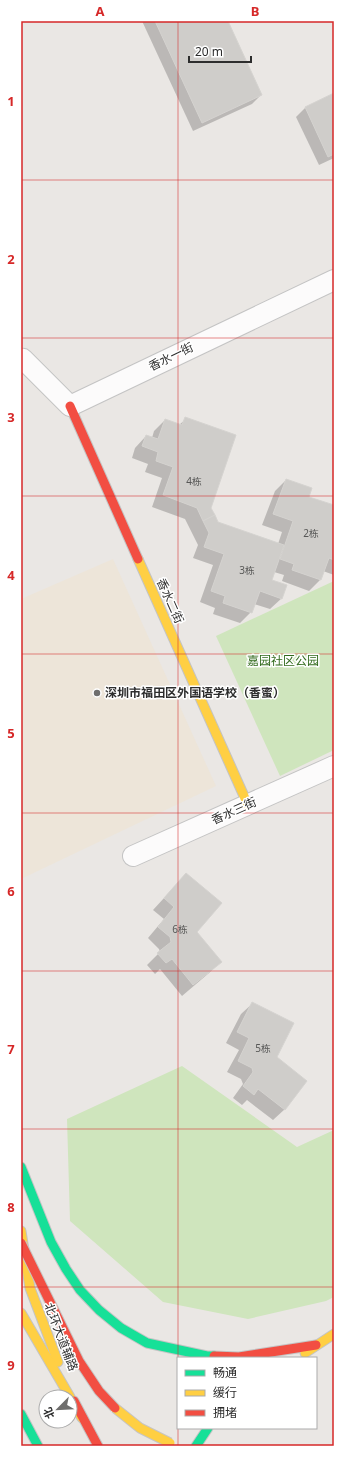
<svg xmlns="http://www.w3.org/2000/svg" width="355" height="1467" font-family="'Noto Sans','Noto Sans SC',sans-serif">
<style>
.education{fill:#ede5d9}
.green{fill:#cfe5bd}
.shadow{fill:#0003}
.building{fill:#cfcdca;stroke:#d5d3d0}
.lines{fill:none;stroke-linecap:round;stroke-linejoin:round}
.street-casing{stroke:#c4c4c4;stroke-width:22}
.fast-casing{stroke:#c4c4c4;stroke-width:11}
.slow-casing{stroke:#c4c4c4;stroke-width:11}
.jam-casing{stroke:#c4c4c4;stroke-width:11}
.street{stroke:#fcfbfb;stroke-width:20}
.fast{stroke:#16e098;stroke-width:9}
.slow{stroke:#ffcf43;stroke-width:9}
.jam{stroke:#f24e42;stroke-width:9}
.slow-bridge-casing{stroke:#c6c4c3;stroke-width:11;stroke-linecap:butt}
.jam-bridge-casing{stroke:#c6c4c3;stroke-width:11;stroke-linecap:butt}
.slow-bridge{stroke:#ffcf43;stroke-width:9}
.jam-bridge{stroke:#f24e42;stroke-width:9}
.grid{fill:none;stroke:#d62828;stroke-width:1;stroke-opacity:0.55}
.poi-dot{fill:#6f6e6d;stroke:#fff;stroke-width:1.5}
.labels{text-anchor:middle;stroke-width:3;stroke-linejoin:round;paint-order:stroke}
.number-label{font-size:10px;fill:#575756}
.street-label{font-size:12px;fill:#2d2d2d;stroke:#fff}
.park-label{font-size:12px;fill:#316a1c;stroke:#fff}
.poi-label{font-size:12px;font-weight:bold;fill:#2d2d2d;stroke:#fff;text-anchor:start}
.neatline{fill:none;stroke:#d62828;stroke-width:1.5}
.grid-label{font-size:13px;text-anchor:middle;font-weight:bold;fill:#d62828}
</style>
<rect width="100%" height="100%" fill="#eae7e4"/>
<!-- education -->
<path class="education" d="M113 559 216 786 21 879V599Z"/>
<!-- green -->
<g class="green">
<path d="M334 581V750L280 776 216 636Z"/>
<path d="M182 1066 297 1147 334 1130V1297L326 1301 248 1319 163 1302 70 1221 67 1119Z"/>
</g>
<!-- shadow -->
<g class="shadow">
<path d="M142 21H226L261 95 252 104 193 131Z"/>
<path d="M334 94V158L319 165 296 117 305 108Z"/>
<path d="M186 419 210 508 217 522 278 544 282 532 262 525 275 491 286 480 308 497 334 506V575L323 571 320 580 309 591 282 581 284 575 274 572 271 581 282 598 270 609 254 604 251 612 240 623 213 614 215 608 200 602 213 565 193 558 198 545 185 519 152 507 162 478 145 472 148 464 132 458 135 448 146 436 152 438 154 431 165 420 179 425Z"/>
<path d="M186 874 196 932 220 962 209 973 182 996 160 969 155 974 147 965 160 952 159 949 148 938 164 919 153 910Z"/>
<path d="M253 1003 276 1058 285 1109 273 1120 247 1100 242 1105 233 1098 243 1084 241 1079 227 1072 239 1050 226 1043 241 1014Z"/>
</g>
<!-- building -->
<g class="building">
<path d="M155 21H228L262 95 202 123Z"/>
<path d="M334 93V154L328 157 305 107Z"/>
<path d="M185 417 236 435 211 508 215 515 203 521 197 508 163 495 173 467 156 461 158 452 142 446 146 435 158 439 165 419 182 425Z"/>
<path d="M286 479 312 488 309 497 334 505V560L329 558 321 580 292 570 294 564 280 559 293 521 273 514Z"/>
<path d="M215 515 218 522 284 545 272 580 287 585 282 599 260 591 252 613 223 603 225 596 211 591 224 554 204 547 209 533 203 521Z"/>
<path d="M186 873 222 903 197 932 222 962 193 985 172 959 166 963 157 953 171 942 170 937 158 927 174 907 164 898Z"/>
<path d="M252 1002 294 1023 277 1057 307 1081 285 1110 258 1089 254 1095 243 1086 253 1072 252 1068 238 1061 249 1038 237 1032Z"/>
</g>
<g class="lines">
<defs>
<g id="street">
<path d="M21 360 23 359 70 406 334 280"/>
<path d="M133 856 334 766"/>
</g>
<g id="fast">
<path d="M21 1167 51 1242 66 1269 80 1290 99 1310 121 1328 147 1343 207 1356H214"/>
<path d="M21 1414 38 1446"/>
<path d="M196 1446 208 1428"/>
</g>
<g id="slow">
<path d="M138 559 248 805"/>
<path d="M21 1231 30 1288 58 1362"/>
<path d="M21 1313 70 1397"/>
<path d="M305 1353 334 1334"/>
<path d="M70 1398 82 1418"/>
</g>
<g id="jam">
<path d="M70 406 138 559"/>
<path d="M214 1356 239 1357 316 1345"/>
<path d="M74 1401 98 1446"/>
</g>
</defs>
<!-- street casing -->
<use href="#street" class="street-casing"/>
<!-- fast casing -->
<use href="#fast" class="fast-casing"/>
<!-- slow casing -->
<use href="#slow" class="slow-casing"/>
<!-- jam casing -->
<use href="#jam" class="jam-casing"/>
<!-- street -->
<use href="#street" class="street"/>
<!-- fast -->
<use href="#fast" class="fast"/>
<!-- slow -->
<use href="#slow" class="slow"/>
<!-- jam -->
<use href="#jam" class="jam"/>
<defs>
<path id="slow-bridge" d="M115 1408 140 1428 170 1443"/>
<path id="jam-bridge" d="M21 1243 79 1361 99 1391 115 1408"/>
</defs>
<!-- slow-bridge casing -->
<use href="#slow-bridge" class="slow-bridge-casing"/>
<!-- jam-bridge casing -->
<use href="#jam-bridge" class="jam-bridge-casing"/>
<!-- slow-bridge -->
<use href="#slow-bridge" class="slow-bridge"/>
<!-- jam-bridge -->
<use href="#jam-bridge" class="jam-bridge"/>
</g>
<!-- grid -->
<path class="grid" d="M178 21V1446M21 180H334M21 338H334M21 496H334M21 654H334M21 813H334M21 971H334M21 1129H334M21 1287H334"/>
<!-- markers -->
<circle class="poi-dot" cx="97" cy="693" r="4"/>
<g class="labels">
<!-- number labels -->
<g class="number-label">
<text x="194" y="485">4栋</text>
<text x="311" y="537">2栋</text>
<text x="247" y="574">3栋</text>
<text x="180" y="933">6栋</text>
<text x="263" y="1052">5栋</text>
</g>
<!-- street labels -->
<g class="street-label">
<text transform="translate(171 357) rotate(-26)" y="4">香水一街</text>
<text transform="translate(170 601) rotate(66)" y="4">香水二街</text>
<text transform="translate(234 811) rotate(-24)" y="4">香水三街</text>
<text transform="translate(61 1337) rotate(69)" y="4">北环大道辅路</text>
</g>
<!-- park labels -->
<g class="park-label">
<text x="283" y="665">嘉园社区公园</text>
</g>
<!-- poi labels -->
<g class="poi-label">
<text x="105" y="697">深圳市福田区外国语学校（香蜜）</text>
</g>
</g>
<!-- border -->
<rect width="355" height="1467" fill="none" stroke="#ffffff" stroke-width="44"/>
<!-- legend -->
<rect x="177" y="1357" width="140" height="72" fill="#ffffff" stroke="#ababab"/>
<rect x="185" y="1370" width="20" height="6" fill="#16e098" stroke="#ababab"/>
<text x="213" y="1377" font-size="12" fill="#2d2d2d">畅通</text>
<rect x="185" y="1390" width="20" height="6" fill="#ffcf43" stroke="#ababab"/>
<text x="213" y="1397" font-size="12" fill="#2d2d2d">缓行</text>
<rect x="185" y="1410" width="20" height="6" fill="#f24e42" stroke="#ababab"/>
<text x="213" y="1417" font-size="12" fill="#2d2d2d">拥堵</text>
<!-- north arrow -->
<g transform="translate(58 1409) rotate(246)"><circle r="19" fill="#ffffff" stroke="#ababab"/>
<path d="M0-3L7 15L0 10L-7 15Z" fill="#6f6e6d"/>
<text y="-6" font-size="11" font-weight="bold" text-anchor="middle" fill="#2d2d2d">北</text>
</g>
<!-- scale -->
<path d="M189 56v6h62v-6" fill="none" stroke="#2d2d2d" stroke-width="2"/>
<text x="195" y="56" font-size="12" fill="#2d2d2d" stroke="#ffffff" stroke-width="3" paint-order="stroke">20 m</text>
<rect x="22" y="22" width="311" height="1423" class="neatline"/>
<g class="grid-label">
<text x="100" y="16">A</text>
<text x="255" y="16">B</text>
<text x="11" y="106">1</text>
<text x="11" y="264">2</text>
<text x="11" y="422">3</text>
<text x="11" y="580">4</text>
<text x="11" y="738">5</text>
<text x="11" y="896">6</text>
<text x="11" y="1054">7</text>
<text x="11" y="1212">8</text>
<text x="11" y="1370">9</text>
</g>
</svg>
